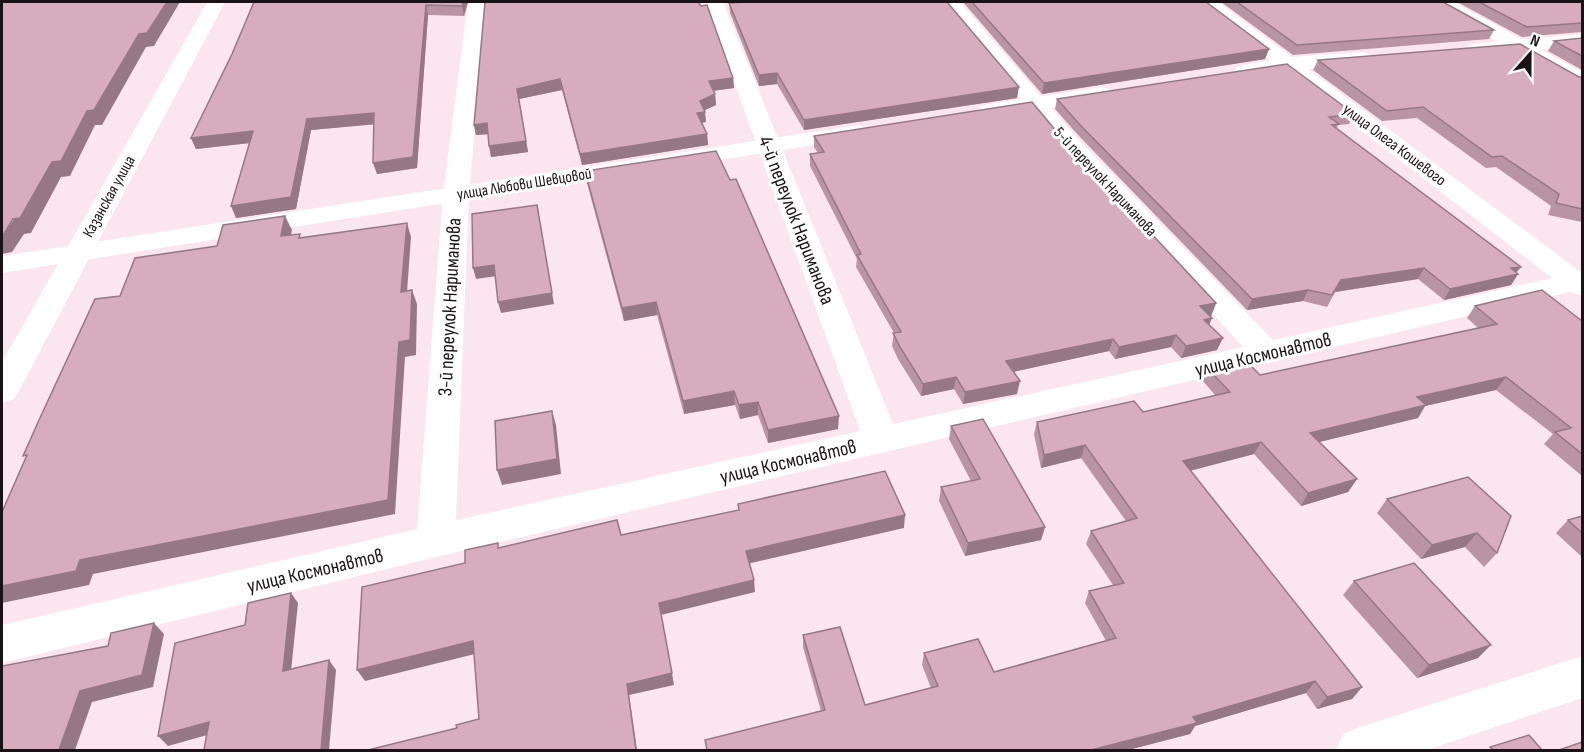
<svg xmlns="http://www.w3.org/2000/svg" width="1584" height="752" font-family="'Sofia Sans Condensed',sans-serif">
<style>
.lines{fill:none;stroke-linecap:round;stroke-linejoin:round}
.minor{fill:#fff;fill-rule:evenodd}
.tertiary{fill:#fff;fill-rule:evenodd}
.wall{fill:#b994a3}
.shaded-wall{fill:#967884}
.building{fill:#d7acbd;stroke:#967884;stroke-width:1.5}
.labels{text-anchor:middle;stroke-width:6;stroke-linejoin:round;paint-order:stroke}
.far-street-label{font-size:16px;fill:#1a1316;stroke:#fff}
.street-label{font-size:20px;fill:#1a1316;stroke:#fff}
</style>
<rect width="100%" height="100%" fill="#fbe5ee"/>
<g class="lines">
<!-- minor -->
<g class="minor">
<path d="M207 2H225L19 391 14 399 2 403V362Z"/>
<path d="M468 2H486L469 194 456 520 860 431 705 2H723L893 424 1243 347 1061 148 942 2H960L1077 138 1273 340 1552 278 1200 6 1198 2H1218L1582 273V296L1570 292 436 557 2 663V625L417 529 443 194Z"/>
<path d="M1432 2H1454L1582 72V86L1574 85 1434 6Z"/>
<path d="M1582 656V698L1427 750H1336L1343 734 1360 727Z"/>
</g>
<!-- tertiary -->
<g class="tertiary">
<path d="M1582 34V46L1477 55 1470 53 1467 49 1470 45 1477 43Z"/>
<path d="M1362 52 1369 54 1372 58 1369 62 1244 77 1237 75 1233 71 1237 67C1277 56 1320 55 1362 52Z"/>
<path d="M1101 87 1109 89 1112 94 1109 99 989 118 981 116 978 111 981 106 989 104Z"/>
<path d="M858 125 866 127 870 132 866 137 2 273V256Z"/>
</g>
</g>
<!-- wall -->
<g class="wall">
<path d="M254 2H468L464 16 428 15 417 168 377 174 374 124 311 130 296 209 236 218 250 143 196 149 191 138 232 54Z"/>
<path d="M485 2 733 78 734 88 714 91 715 94 716 105 704 110 706 122 702 123 707 134 708 145 582 165 562 90 519 99 528 152 491 157 488 134 476 135 474 125Z"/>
<path d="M963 2H1206L1269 49 1265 59 1042 94Z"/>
<path d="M1221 2H1443L1494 30 1489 39 1293 55Z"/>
<path d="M1457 2H1582V32L1522 37Z"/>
<path d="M729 3 1017 98 804 130 777 84 759 86 730 13Z"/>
<path d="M1582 38V70L1548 51 1554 41Z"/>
<path d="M1318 60 1582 77V222L1548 215 1551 206 1496 167 1486 168 1417 118 1382 121 1313 70Z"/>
<path d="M1057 99 1354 114 1349 124 1338 125 1337 128 1518 274 1511 285 1444 300 1418 279 1335 292 1327 307 1303 301 1247 310 1079 136 1055 109Z"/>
<path d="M814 136 1062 138 1216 303 1211 316H1210L1209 325 1217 350 1181 358 1171 347 1115 359 1109 351 1013 372 1017 394 963 404 954 389 921 396 898 359 892 346 894 333 856 267 857 259 810 166V154L818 153 814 147Z"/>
<path d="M585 171 838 429 768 443 758 415 740 419 735 405 684 414 657 315 624 321 587 183Z"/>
<path d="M1475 306 1582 321V476L1544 444 1553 434 1496 390 1425 406 1418 418 1319 442 1357 479 1348 492 1301 506 1254 454 1190 471 1362 687 1352 699 1317 709 1306 693 1195 726 1190 734 1128 750H707L705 740 821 711 803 647V635L865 705 931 688 922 665 924 653 994 672 1106 641 1085 603 1089 591 1113 585 1086 544 1091 531 1126 521 1081 458 1041 468 1034 434 1037 422 1143 412 1215 395 1202 380 1207 368 1260 375 1478 328 1467 318Z"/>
<path d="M951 426 1045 527 1041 540 965 556 939 501 941 487 971 481 949 439Z"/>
<path d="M1468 477 1497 553 1484 567 1465 547 1421 559 1377 513 1387 499Z"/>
<path d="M1582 516V557L1556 533 1568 520Z"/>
<path d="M1354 581 1478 658 1417 678 1343 595Z"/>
</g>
<!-- shaded-wall -->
<g class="shaded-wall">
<path d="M167 2H180L154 46 146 47 102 125H95L70 176 61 177 31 233 24 234 12 252 2 254V237L139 34Z"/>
<path d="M463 2H468L464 16 462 6Z"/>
<path d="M426 5 428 15 417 168 377 174 373 163Z"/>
<path d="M1269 49 1265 59 1042 94 1044 83Z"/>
<path d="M777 73V84L759 86V75Z"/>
<path d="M733 78 734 88 710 91 709 81Z"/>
<path d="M560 79 562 90 519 99 528 152 491 157 489 146 517 89Z"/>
<path d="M1019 87 1017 98 804 130V120Z"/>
<path d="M715 94 716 105 701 112 700 101Z"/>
<path d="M705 112 706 122 698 123 697 113Z"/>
<path d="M374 113 378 124 311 130 296 209 236 218 231 206 307 119Z"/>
<path d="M487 123 489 134 476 135 474 125Z"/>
<path d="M253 131 258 142 196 149 191 138Z"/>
<path d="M707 134 708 145 582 165 580 154Z"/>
<path d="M537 205 554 304 501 313 498 302Z"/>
<path d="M285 216 292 230 288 250 281 236Z"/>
<path d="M407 223 411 237 406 306 401 292Z"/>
<path d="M494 265 497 276 476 279 473 268Z"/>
<path d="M1521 267 1515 274H1518L1511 285 1444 300 1450 289 1511 268Z"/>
<path d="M1424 268 1418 279 1335 292 1327 307 1341 280Z"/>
<path d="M412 290 417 304 416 355 405 357 395 514 93 574 89 585 2 603V586L80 560 399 342Z"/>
<path d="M1308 290 1303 301 1247 310 1252 299Z"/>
<path d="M656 302 657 315 624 321 622 308Z"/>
<path d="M1216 303 1211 316 1195 318 1200 306Z"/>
<path d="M1212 318 1207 330 1204 320Z"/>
<path d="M1176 335 1171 347 1115 359 1119 347Z"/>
<path d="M1223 338 1217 350 1181 358 1186 346Z"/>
<path d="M1113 339 1109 351 1003 374 1006 361Z"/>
<path d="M956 377 954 389 921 396 923 384Z"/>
<path d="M1506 377 1496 390 1425 406 1418 418 1303 446 1310 433 1417 397Z"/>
<path d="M1020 381 1017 394 963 404 965 392Z"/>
<path d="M734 391 735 405 684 414 683 401Z"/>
<path d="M758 402V415L740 419 739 405Z"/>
<path d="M552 411 556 425 561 474 502 485 497 470Z"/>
<path d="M839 416 838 429 768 443V430Z"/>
<path d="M1261 442 1254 454 1177 474 1183 461Z"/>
<path d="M1085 445 1081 458 1041 468 1044 455Z"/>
<path d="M1357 479 1348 492 1301 506 1308 493Z"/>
<path d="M905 515 904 528 747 564 746 551Z"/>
<path d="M1045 527 1041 540 965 556 968 543Z"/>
<path d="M1477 533 1465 547 1421 559 1432 545Z"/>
<path d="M754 580 755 592 661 615 659 603Z"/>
<path d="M291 593 298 603 290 681 283 671Z"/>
<path d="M154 623 164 634 153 687 92 702 75 750H59L80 691Z"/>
<path d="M473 641 479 653 365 681 357 670Z"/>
<path d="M1491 645 1478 658 1417 678 1429 665Z"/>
<path d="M329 660 336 670 329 750H321Z"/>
<path d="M672 673 674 685 629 695 637 750H636L627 684Z"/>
<path d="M1315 681 1306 693 1195 726 1190 734 1128 750H1091L1193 717Z"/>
<path d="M1362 687 1352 699 1317 709 1327 697Z"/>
<path d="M209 722 218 732 168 746 158 736Z"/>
</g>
<!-- building -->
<g class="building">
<path d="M2 2H167L147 33 139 34 94 110 87 111 61 161 52 162 20 218 13 219 2 237Z"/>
<path d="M254 2H463L462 6 426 5 413 157 373 163 374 113 307 119 291 197 231 206 253 131 191 138 232 54Z"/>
<path d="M485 2H698L701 6 707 5 733 78 709 81 715 94 700 101 705 112 697 113 707 134 580 154 560 79 517 89 526 141 489 146 487 123 474 125Z"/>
<path d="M746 2H947L1019 87 804 120 777 73 759 75 729 3Z"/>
<path d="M972 2H1206L1269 49 1044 83Z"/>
<path d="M1237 2H1443L1494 30 1297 45Z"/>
<path d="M1479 2H1582V23L1527 27Z"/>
<path d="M1582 38V56L1554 41Z"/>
<path d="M1520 44 1579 77H1582V209L1556 203 1559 194 1502 156 1492 157 1423 107 1387 111 1318 60Z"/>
<path d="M1287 64 1354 114 1329 117 1339 124 1332 125 1521 267 1511 268 1518 274 1450 289 1424 268 1341 280 1332 295 1308 290 1252 299 1081 126 1057 99Z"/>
<path d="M1032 102 1062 138 1216 303 1200 306 1212 318 1204 320 1223 338 1186 346 1176 335 1119 347 1113 339 1006 361 1020 381 965 392 956 377 923 384 900 347 893 333 901 332 857 255 861 254 810 154 824 152 814 136Z"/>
<path d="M716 151 730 180 736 179 839 416 768 430 758 402 739 405 734 391 683 401 656 302 622 308 585 171Z"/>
<path d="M537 205 552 293 498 302 494 265 473 268 472 214Z"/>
<path d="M285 216 281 236 300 234 299 238 407 223 401 292 412 290 410 340 399 342 388 500 80 560 76 571 2 586V512L27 455 23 456 39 420 95 299 120 296 135 258 217 246 223 225Z"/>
<path d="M1542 290 1582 321V454L1555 432 1571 428 1506 377 1417 397 1426 405 1310 433 1357 479 1308 493 1261 442 1183 461 1362 687 1327 697 1315 681 1193 717 1197 723 1091 750H707L705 740 825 710 803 635 840 627 865 705 938 686 924 653 978 639 994 672 1116 638 1089 591 1124 583 1091 531 1137 518 1085 445 1044 455 1037 422 1134 401 1143 412 1230 392 1207 368 1244 359 1260 375 1497 324 1475 306Z"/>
<path d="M552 411 557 459 497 470 495 421Z"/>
<path d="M983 419 1045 527 968 543 941 487 980 479 951 426Z"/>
<path d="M885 471 905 515 746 551 754 580 659 603 672 673 627 684 636 750H368L457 728 456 725 479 719 473 641 357 670 362 587 465 563V550L498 543V548L617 520 621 535 739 510 738 504Z"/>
<path d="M1468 477 1511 516 1497 553 1477 533 1432 545 1387 499Z"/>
<path d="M1582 516V533L1568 520Z"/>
<path d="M1414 563 1491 645 1429 665 1354 581Z"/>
<path d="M291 593 283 671 329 660 321 750H204L209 722 158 736 175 643 245 625 248 603Z"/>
<path d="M154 623 142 675 80 691 59 750H2V666L108 646 111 633Z"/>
<path d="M1529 735 1542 750H1493L1490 747Z"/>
<path d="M1582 742V750H1559Z"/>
</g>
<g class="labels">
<!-- far-street labels -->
<g class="far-street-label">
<text transform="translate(1395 144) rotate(37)" y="6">улица Олега Кошевого</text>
<text transform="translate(1106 181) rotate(47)" y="6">5-й переулок Нариманова</text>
<text transform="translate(524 183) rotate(-9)" y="6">улица Любови Шевцовой</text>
<text transform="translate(108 196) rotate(-61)" y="6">Казанская улица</text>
</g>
<!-- street labels -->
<g class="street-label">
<text transform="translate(797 220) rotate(69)" y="7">4-й переулок Нариманова</text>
<text transform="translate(449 307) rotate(-87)" y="7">3-й переулок Нариманова</text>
<text transform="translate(1263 354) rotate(-13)" y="7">улица Космонавтов</text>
<text transform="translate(788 461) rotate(-13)" y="7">улица Космонавтов</text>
<text transform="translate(315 570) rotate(-13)" y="7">улица Космонавтов</text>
</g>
</g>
<!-- border -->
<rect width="1584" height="752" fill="none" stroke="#1a1316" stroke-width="6"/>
<!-- north arrow -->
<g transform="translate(1530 54) rotate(21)" stroke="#ffffff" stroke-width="4.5" paint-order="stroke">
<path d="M0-4.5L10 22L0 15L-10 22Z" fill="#1a1316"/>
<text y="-9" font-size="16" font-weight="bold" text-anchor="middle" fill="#1a1316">N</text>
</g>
</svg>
